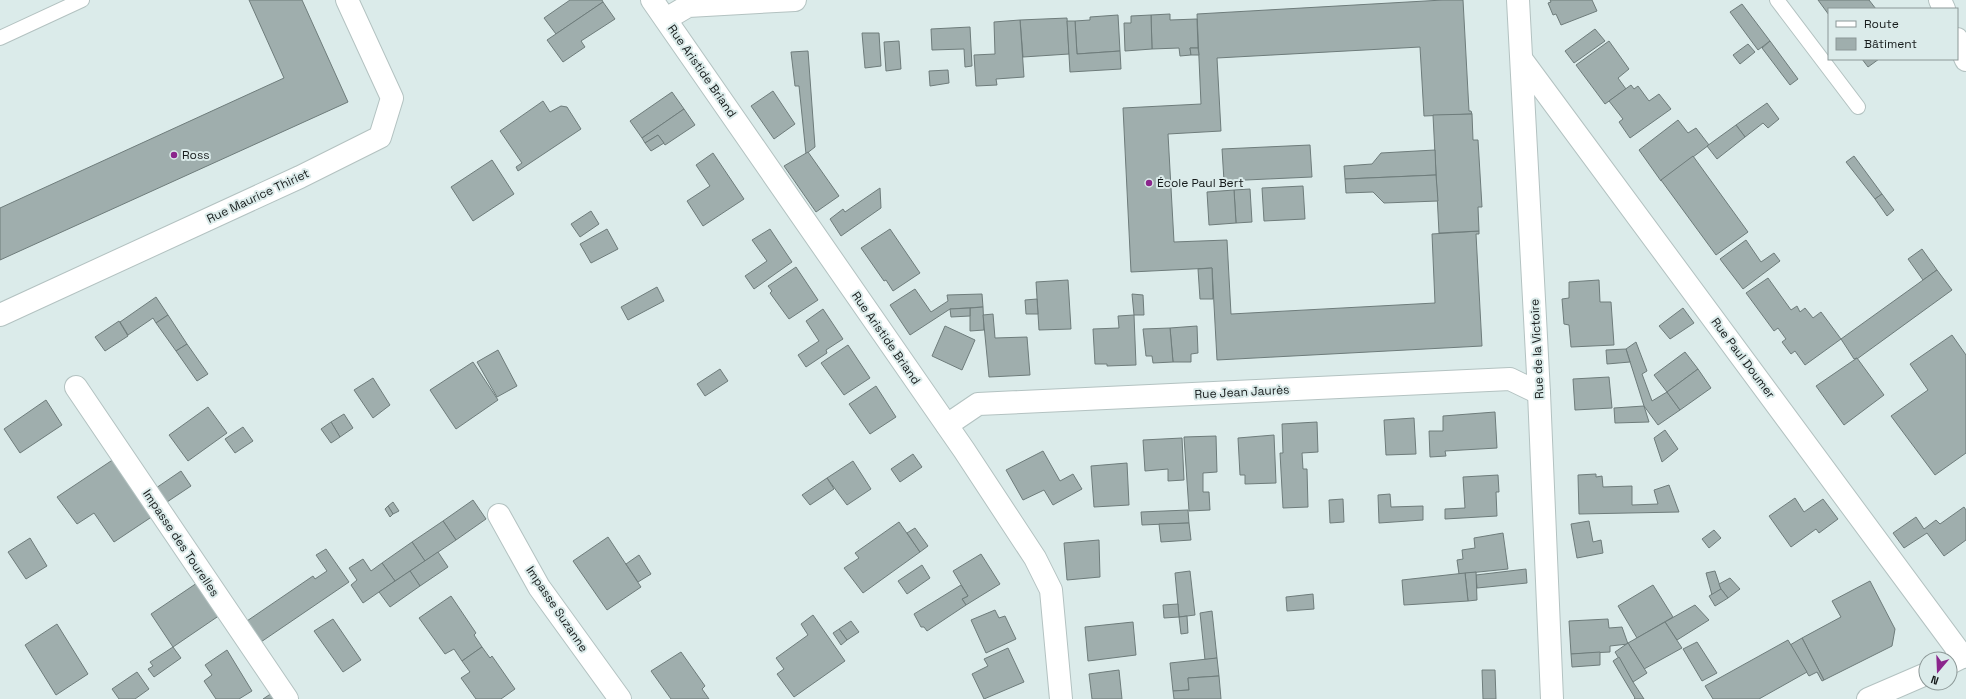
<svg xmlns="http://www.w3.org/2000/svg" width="1966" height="699" font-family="'Space Grotesk',sans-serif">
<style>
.building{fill:#9faead;stroke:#6e7c7b}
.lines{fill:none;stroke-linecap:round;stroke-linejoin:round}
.service-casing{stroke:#b3c2c1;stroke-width:16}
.minor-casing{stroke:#b3c2c1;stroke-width:24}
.tertiary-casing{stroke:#b3c2c1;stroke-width:24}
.service{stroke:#fff;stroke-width:14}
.minor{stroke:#fff;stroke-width:22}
.tertiary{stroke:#fff;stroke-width:22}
.poi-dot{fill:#8b258c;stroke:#dbebea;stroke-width:1.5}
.labels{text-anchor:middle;stroke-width:4;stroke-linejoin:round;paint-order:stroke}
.street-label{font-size:12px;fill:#161b1b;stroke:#dbebea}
.poi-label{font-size:12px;fill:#161b1b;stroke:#dbebea;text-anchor:start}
</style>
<rect width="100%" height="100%" fill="#dbebea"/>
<!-- building -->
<g class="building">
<path d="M249 0H302L348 102 0 260V208L284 78Z"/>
<path d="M570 0H602L603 2 556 34 544 18Z"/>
<path d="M1443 0H1463L1469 111H1471L1472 114 1424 116 1420 47 1217 58 1221 131 1168 134 1174 242 1227 240 1231 314 1435 303 1432 234 1479 231V234H1476L1482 346 1217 360 1212 268 1131 272 1123 108 1201 104 1197 14Z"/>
<path d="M1550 0H1592L1597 11 1561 25 1556 14 1553 15 1548 3 1551 2Z"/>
<path d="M1818 0H1869L1876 9H1829V15Z"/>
<path d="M603 2 615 19 581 41 585 47 563 62 547 40Z"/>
<path d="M1742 4 1770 41 1758 50 1730 12Z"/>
<path d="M1170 14V20L1197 19 1198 48H1190L1191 55 1180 56 1179 48 1152 49 1151 15Z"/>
<path d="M1118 15 1120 51 1077 54 1075 21 1090 20V17Z"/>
<path d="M1151 15 1152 49 1125 51 1124 23H1131V16Z"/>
<path d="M1067 18 1069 54 1023 57 1020 20Z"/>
<path d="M1020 20 1024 77 996 79 997 85 976 86 974 55 995 54 994 22Z"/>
<path d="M1067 21H1075L1077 54 1120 51 1121 69 1070 72Z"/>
<path d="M970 27 972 66 965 67 964 49 932 50 931 29Z"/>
<path d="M1595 29 1605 41 1574 63 1565 51Z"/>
<path d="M862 33H879L881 66 865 68Z"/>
<path d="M899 41 901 69 886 71 884 42Z"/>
<path d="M1609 41 1629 69 1618 78 1626 89 1605 104 1576 65Z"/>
<path d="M1770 41 1798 79 1790 85 1762 48Z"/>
<path d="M1748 44 1755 52 1740 64 1733 55Z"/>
<path d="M1190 48H1198L1199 55H1191Z"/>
<path d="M808 51 815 147 806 154 799 86H795L791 52Z"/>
<path d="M1862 59H1879L1868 67Z"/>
<path d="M948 70 949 83 930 86 929 71Z"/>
<path d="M1631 85 1634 89 1638 86 1649 101 1659 94 1671 109 1630 138 1619 122 1623 119 1609 101Z"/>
<path d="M773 91 795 124 774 139 751 106Z"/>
<path d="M672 92 684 109 642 138 630 121Z"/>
<path d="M543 101 550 112 561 106 567 107 581 129 518 171 516 167 522 163 500 131Z"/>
<path d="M1767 103 1779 119 1768 128 1763 123 1745 137 1736 125Z"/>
<path d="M684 109 695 125 665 145 658 135 645 143 642 138Z"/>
<path d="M1472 114 1473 140H1478L1482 207H1478L1479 231 1439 233 1433 115Z"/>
<path d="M1678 120 1688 133 1696 128 1709 145 1661 181 1639 150Z"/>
<path d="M1736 125 1745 137 1717 159 1707 146Z"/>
<path d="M658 135 664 143 651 151 645 143Z"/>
<path d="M1310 145 1312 177 1224 181 1222 149Z"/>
<path d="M1435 150 1436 175 1345 179 1344 166 1372 164 1381 153Z"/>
<path d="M808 152 839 196 816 212 784 166Z"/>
<path d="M713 153 744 199 703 226 687 201 710 186 696 165Z"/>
<path d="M1693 156 1748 232 1716 255 1661 180Z"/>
<path d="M1854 156 1882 194 1875 199 1846 162Z"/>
<path d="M492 160 514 194 473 221 451 187Z"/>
<path d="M1436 175 1438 201 1384 203 1373 192 1346 193 1345 179Z"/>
<path d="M1303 186 1305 219 1264 221 1262 188Z"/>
<path d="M880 188 881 208 841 236 830 219 843 209 845 212Z"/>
<path d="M1250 189 1252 222 1236 223 1234 190Z"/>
<path d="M1234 190 1236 223 1209 225 1207 192Z"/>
<path d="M1882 194 1894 210 1887 216 1875 199Z"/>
<path d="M591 211 599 224 580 237 571 224Z"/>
<path d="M607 229 618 249 591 263 580 244Z"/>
<path d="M770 229 792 262 754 289 745 276 767 261 752 240Z"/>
<path d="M890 229 920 273 893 291 886 280 884 281 861 248Z"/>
<path d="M1746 240 1761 262 1774 253 1780 261 1743 289 1720 259Z"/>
<path d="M1922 249 1937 270 1923 280 1908 259Z"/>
<path d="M796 267 818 300 789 319 770 293 772 291 768 286Z"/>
<path d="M1212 268 1213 299H1200L1198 269Z"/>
<path d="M1937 270 1952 290 1857 359V358L1854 359 1841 339Z"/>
<path d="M1768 278 1791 310 1797 306 1800 312 1805 308 1813 318 1821 312 1841 339 1805 365 1795 351 1791 354 1782 342 1786 339 1778 328 1774 331 1746 293Z"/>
<path d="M1068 280 1071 329 1039 330 1036 282Z"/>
<path d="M1599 280 1600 302H1611L1614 345 1571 347 1569 325 1564 324 1562 299 1569 298V282Z"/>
<path d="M657 287 664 301 628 320 621 307Z"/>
<path d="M915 289 931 312 948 301 947 295 982 294 983 307 950 309 910 335 890 305Z"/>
<path d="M1132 294 1143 295 1144 315H1134Z"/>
<path d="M156 297 168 315 156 323 153 318 128 335 120 322Z"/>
<path d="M1037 299 1038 314H1026L1025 300Z"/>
<path d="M983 307 984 330 970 331V308Z"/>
<path d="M970 308V316L951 317 950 309Z"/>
<path d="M1683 308 1694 323 1670 339 1659 326Z"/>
<path d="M823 309 843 339 826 350 827 353 806 367 798 355 819 341 806 321Z"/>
<path d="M993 314 995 338 1027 337 1030 375 989 377 983 315Z"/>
<path d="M168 315 187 344 176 351 156 323Z"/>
<path d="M1134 315 1136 365 1107 366V364H1095L1093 329 1119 328 1118 316Z"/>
<path d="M119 321 128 336 105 351 95 337Z"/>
<path d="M945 326 975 340 962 370 932 356Z"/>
<path d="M1197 326 1198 353 1191 354V362H1173L1170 328Z"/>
<path d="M1170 328 1173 362 1153 363 1152 356H1146L1143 329Z"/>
<path d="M1952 335 1966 355V453L1935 475 1891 416 1928 390 1910 364Z"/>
<path d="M1636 342 1647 371 1642 374 1652 401 1667 392 1680 410 1658 425 1644 406 1626 349Z"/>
<path d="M187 344 208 374 197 381 176 351Z"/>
<path d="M848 345 870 378 844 395 821 363Z"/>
<path d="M1626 349 1630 362 1607 364 1606 350Z"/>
<path d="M498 350 517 386 497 397 477 362Z"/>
<path d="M1685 352 1698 369 1667 392 1654 375Z"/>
<path d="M1857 358 1884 395 1844 425 1816 386Z"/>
<path d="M473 362 498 400 456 429 430 390Z"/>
<path d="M720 369 728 381 705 396 697 384Z"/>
<path d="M1698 369 1711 388 1680 410 1667 392Z"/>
<path d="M1609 377 1612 408 1575 410 1573 379Z"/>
<path d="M373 378 390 405 373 418 354 390Z"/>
<path d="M876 386 896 417 870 434 849 404Z"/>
<path d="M46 400 62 425 20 453 4 429Z"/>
<path d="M1644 406 1649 422 1615 423 1614 408Z"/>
<path d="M208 407 227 433 188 461 169 435Z"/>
<path d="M1495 412 1497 448 1445 451 1446 456 1430 457 1429 431H1443V416Z"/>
<path d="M344 414 353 428 340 437 331 422Z"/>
<path d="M1414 418 1416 454 1386 455 1384 420Z"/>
<path d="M331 422 340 437 331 443 321 429Z"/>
<path d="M1317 422 1318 452 1302 453 1303 469H1307L1308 507 1283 508 1280 453H1283L1282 424Z"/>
<path d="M243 427 253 441 235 453 225 439Z"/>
<path d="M1665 430 1678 449 1662 462 1654 438Z"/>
<path d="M1274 435 1276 483 1245 484V475H1240L1238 438Z"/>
<path d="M1216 436 1217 472 1203 473V492H1209L1210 510 1189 511 1184 437Z"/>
<path d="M1182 438 1184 480 1168 481V469L1145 471 1143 440Z"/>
<path d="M1043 451 1060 481 1073 474 1082 489 1053 505 1044 490 1023 500 1006 470Z"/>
<path d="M913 454 922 467 900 482 891 469Z"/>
<path d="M114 459 153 516 114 542 94 513 77 524 57 497Z"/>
<path d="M853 461 871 489 847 505 827 478Z"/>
<path d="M1127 463 1129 505 1094 507 1091 466Z"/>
<path d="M181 471 191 486 167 502 156 488Z"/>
<path d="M1596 474V477L1602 476 1603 487 1632 486V505L1658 504 1654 490 1669 485 1679 512 1579 514 1578 475Z"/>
<path d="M1498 475 1499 492H1496L1497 516 1445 519V509L1465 508 1463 477Z"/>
<path d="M827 478 834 489 810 505 802 495Z"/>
<path d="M1390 494 1391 507 1423 506V520L1379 523 1378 495Z"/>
<path d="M1795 498 1804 512 1823 499 1838 519 1819 533 1816 529 1791 547 1769 516Z"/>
<path d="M1343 499 1344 522 1330 523 1329 500Z"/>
<path d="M473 500 486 519 456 540 443 521Z"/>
<path d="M393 502 399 511 393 514 388 506Z"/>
<path d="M388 506 393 514 390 517 385 509Z"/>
<path d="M1964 507 1966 510V540L1944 556 1927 533 1904 548 1893 533 1916 517 1924 529 1936 520 1940 524Z"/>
<path d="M1188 510 1189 523 1142 525 1141 512Z"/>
<path d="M443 521 456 540 425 561 412 542Z"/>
<path d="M1589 521 1593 542 1601 540 1603 553 1577 558 1571 524Z"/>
<path d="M899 522 920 552 863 593 844 568 859 558 855 553Z"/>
<path d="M1189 523 1191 540 1161 542 1159 524Z"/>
<path d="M915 528 928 546 920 552 907 533Z"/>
<path d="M1714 530 1721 538 1709 548 1702 539Z"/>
<path d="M1503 533 1508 569 1459 574 1457 560 1463 559 1462 550 1475 548 1474 538Z"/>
<path d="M608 537 641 587 607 610 573 561Z"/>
<path d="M30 538 47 566 26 579 8 552Z"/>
<path d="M1099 540 1100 577 1067 580 1064 543Z"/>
<path d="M412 542 425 561 395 581 382 563Z"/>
<path d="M326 549 349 582 258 644 244 623 313 576 315 579 327 571 316 555Z"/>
<path d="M438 552 448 567 420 586 410 571Z"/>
<path d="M981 554 1000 584 966 605 962 599 968 596 953 571Z"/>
<path d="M639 555 651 574 638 582 626 564Z"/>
<path d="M363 559 371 571 382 563 395 581 363 603 351 585 357 580 349 568Z"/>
<path d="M922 565 930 578 907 594 898 581Z"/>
<path d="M1526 569 1527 583 1477 588 1476 575Z"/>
<path d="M410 571 420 586 390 607 379 592Z"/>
<path d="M1190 571 1195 615 1179 617 1175 573Z"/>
<path d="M1715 571 1721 589 1712 595 1706 573Z"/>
<path d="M1476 572 1477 600 1468 601 1465 573Z"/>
<path d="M1465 573 1468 601 1404 605 1402 580Z"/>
<path d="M1730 578 1740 589 1728 598 1721 589 1719 584Z"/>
<path d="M1870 581 1895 629 1892 646 1824 680 1802 638 1841 617 1832 601Z"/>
<path d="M197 583 220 615 173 647 151 614Z"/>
<path d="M961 585 968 596 962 599 966 605 927 631 924 627H921L914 614Z"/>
<path d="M1653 585 1673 617 1637 638 1618 606Z"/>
<path d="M1721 589 1728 598 1715 606 1709 596Z"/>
<path d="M1313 594 1314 609 1287 611 1286 597Z"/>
<path d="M451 596 476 633 474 635 482 647 462 661 454 649 445 654 419 618Z"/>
<path d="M1178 604 1179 617 1164 618 1163 605Z"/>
<path d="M1695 605 1709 620 1677 640 1665 622Z"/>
<path d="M995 610 999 618 1005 616 1016 639 986 653 971 620Z"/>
<path d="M1212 611 1217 658 1205 660 1200 613Z"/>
<path d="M813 615 845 661 794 697 777 674 784 669 776 658 808 635 801 624Z"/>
<path d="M1187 616 1188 633 1181 634 1179 617Z"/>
<path d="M333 619 361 660 343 672 314 631Z"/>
<path d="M1608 619 1609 628 1622 627 1628 644 1610 646V652L1571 654 1569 621Z"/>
<path d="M851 621 859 632 847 640 839 629Z"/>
<path d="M1133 622 1136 655 1088 661 1085 627Z"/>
<path d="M1665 622 1682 648 1644 669 1628 643Z"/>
<path d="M57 624 88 674 56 695 25 645Z"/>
<path d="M839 629 847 640 841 645 833 633Z"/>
<path d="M1802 638 1824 680 1822 681 1817 672 1809 676 1790 645Z"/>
<path d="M1788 640 1807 672 1759 699H1713L1705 686Z"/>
<path d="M1697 642 1717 673 1702 681 1683 649Z"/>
<path d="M1628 643 1647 673 1633 682 1615 652Z"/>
<path d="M173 647 181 658 154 677 148 669 153 666 150 662Z"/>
<path d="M482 647 490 658 492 656 515 689 501 699H476L461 678 470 672 462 661Z"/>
<path d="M1008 648 1024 682 984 699 972 674 988 666 984 659Z"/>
<path d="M227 650 252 691 239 699H216L204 681 212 675 205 665Z"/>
<path d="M681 652 705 686 702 689 709 699H671L651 671Z"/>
<path d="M1600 652V665L1572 667 1571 654Z"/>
<path d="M1619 657 1633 682 1644 699H1634L1635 698 1613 661Z"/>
<path d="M1217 658 1219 676 1188 678 1189 690 1173 691 1170 663Z"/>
<path d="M1119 670 1122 699H1092L1089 674Z"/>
<path d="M1482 670H1495L1496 699H1483Z"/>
<path d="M137 672 149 689 135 699H119L112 689Z"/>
<path d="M1219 676 1221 699H1174L1173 691 1189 690 1188 678Z"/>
<path d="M272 693 276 699H263Z"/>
</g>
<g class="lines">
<defs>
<g id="service">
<path d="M1777 0 1858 107"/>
<path d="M0 38 82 0"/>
</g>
<g id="minor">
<path d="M652 0 964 450 1035 558 1051 590 1061 699"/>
<path d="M1518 0 1539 393 1552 699"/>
<path d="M1940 0 1944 9"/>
<path d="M666 19 688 6 795 0"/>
<path d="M1957 39 1966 60"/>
<path d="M1522 60 1963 657"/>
<path d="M0 315 300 177 380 137 392 98 347 0"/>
<path d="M76 387 287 699"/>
<path d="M947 425 978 404 1510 379 1539 393"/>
<path d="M499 515 539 587 620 699"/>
</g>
<g id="tertiary">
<path d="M1950 663 1966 655"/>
<path d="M1868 699 1926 674"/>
</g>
</defs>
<!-- service casing -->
<use href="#service" class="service-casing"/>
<!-- minor casing -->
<use href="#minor" class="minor-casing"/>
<!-- tertiary casing -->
<use href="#tertiary" class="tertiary-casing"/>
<!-- service -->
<use href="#service" class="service"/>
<!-- minor -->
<use href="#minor" class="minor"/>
<!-- tertiary -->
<use href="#tertiary" class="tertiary"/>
</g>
<!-- markers -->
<g class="poi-dot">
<circle cx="174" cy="155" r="4"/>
<circle cx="1149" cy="183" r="4"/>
</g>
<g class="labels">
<!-- street labels -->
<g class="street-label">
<text transform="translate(702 71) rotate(55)" y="4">Rue Aristide Briand</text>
<text transform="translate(258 196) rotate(-25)" y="4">Rue Maurice Thiriet</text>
<text transform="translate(886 338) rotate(55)" y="4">Rue Aristide Briand</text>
<text transform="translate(1537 349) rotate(-93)" y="4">Rue de la Victoire</text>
<text transform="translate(1743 358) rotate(53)" y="4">Rue Paul Doumer</text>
<text transform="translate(1242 392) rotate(-3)" y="4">Rue Jean Jaurès</text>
<text transform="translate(181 543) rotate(56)" y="4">Impasse des Tourelles</text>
<text transform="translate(557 609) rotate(56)" y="4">Impasse Suzanne</text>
</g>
<!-- poi labels -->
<g class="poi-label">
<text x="182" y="159">Ross</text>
<text x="1157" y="187">École Paul Bert</text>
</g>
</g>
<!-- legend -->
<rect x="1828" y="8" width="130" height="52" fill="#dbebea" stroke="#8c9897"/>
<rect x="1836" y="21" width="20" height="6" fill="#ffffff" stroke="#8c9897"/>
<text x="1864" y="28" font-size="12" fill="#161b1b">Route</text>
<rect x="1836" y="38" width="20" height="12" fill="#9faead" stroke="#8c9897"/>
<text x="1864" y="48" font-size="12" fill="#161b1b">Bâtiment</text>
<!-- north arrow -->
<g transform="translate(1938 671) rotate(199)"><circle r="19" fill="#dbebea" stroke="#8c9897"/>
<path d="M0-3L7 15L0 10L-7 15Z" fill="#8b258c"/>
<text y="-6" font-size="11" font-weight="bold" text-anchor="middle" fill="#161b1b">N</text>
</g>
</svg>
